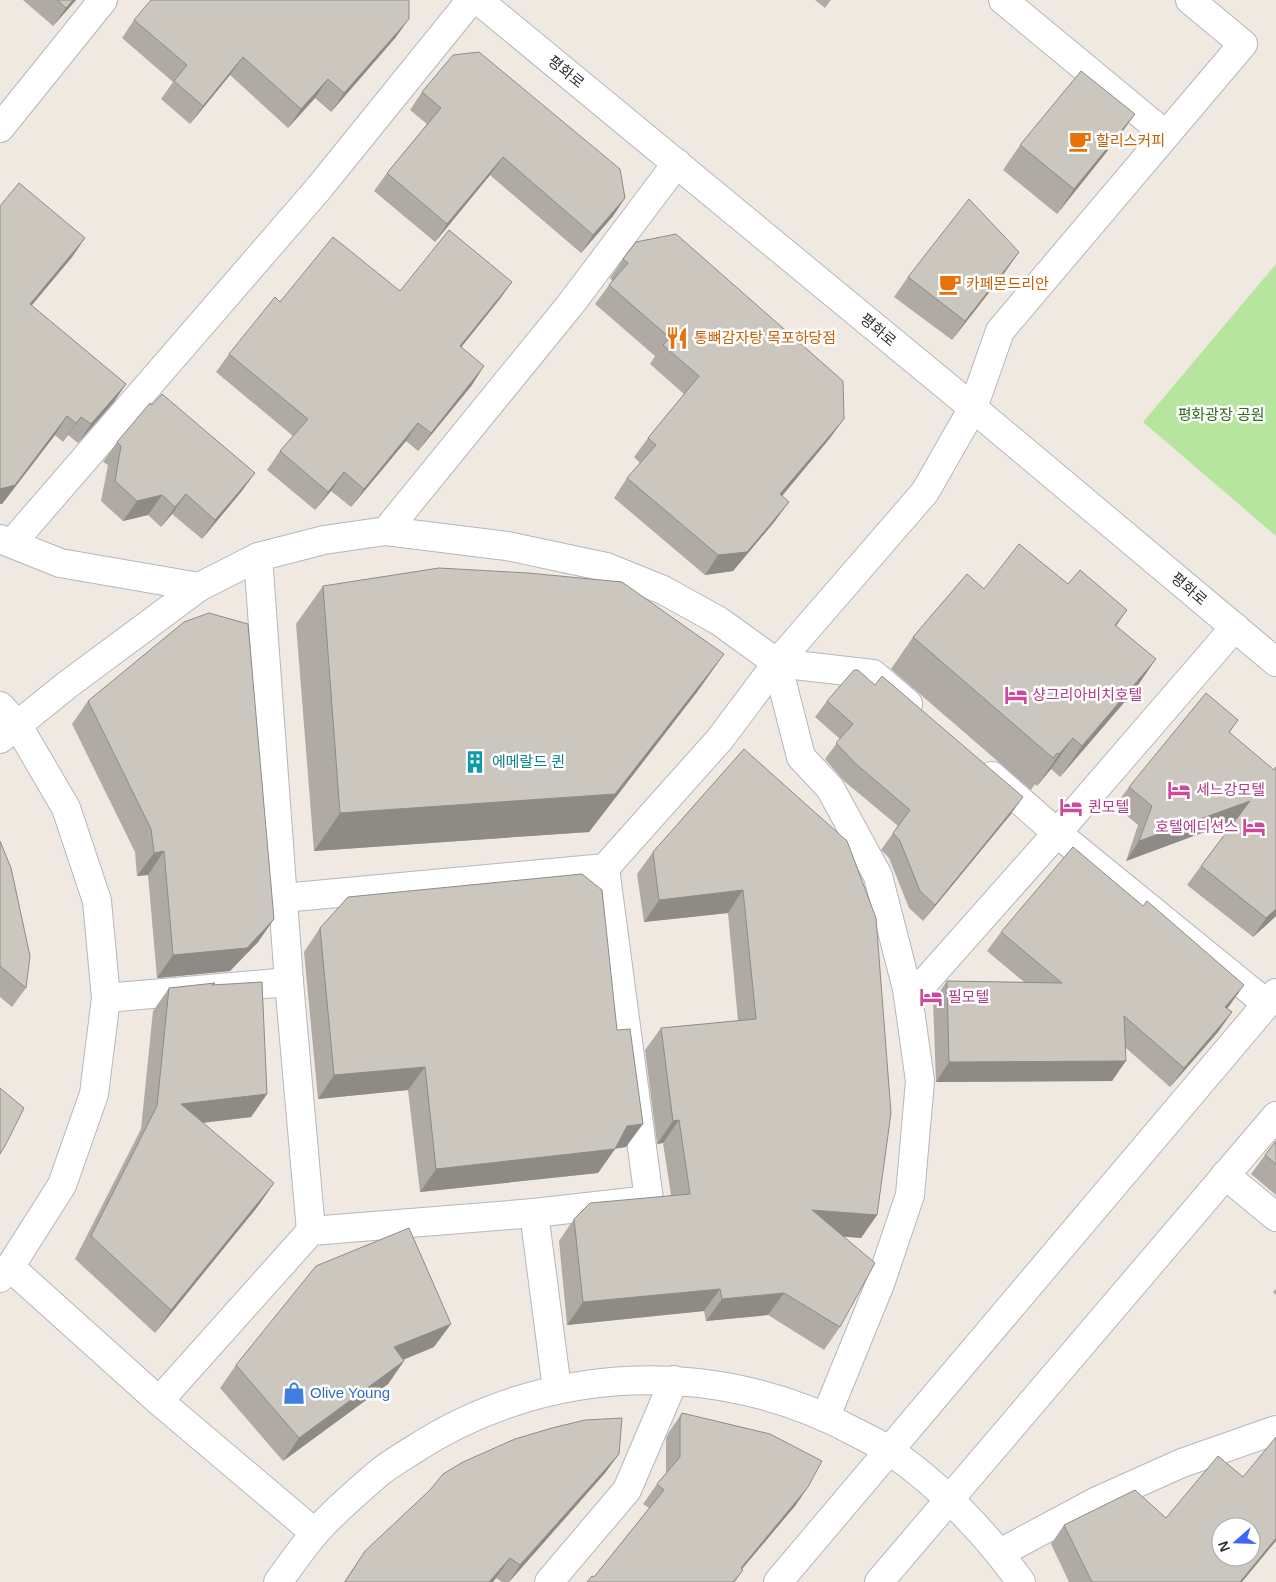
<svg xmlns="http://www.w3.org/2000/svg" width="1276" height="1582" font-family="Helvetica,'Noto Sans KR',sans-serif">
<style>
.green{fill:#b6e59e}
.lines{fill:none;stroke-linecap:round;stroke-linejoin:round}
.minor-casing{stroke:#b4b7c1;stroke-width:30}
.tertiary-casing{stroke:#b4b7c1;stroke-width:30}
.minor{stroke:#fff;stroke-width:28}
.tertiary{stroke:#fff;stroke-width:28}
.wall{fill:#afaba4}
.shaded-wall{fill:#8e8b86}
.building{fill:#cbc7bf;stroke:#8e8b86;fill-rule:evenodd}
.labels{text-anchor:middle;stroke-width:5;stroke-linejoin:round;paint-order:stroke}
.street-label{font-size:15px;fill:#2e2e2e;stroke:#fff}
.food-label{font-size:15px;fill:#c56008;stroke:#fff;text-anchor:start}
.park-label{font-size:15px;fill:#2c6e1b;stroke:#fff}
.hotel-label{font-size:15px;fill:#b23c85;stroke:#fff;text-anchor:start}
.culture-label{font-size:15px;fill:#0d838f;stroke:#fff;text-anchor:start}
.shop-label{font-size:15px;fill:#366cbe;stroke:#fff;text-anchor:start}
</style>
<rect width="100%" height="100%" fill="#efe9e1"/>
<!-- green -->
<path class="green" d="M1276 264V536L1143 422Z"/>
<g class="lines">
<defs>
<g id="minor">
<path d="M1003 0 1165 134"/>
<path d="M0 128 103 0"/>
<path d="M386 531 570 305 677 163"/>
<path d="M0 539 60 563 199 587 258 557 324 540 386 531 507 546 606 567 663 590 719 621 777 663 873 674 908 704"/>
<path d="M12 543 319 188 471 0"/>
<path d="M258 557 289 982 311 1231"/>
<path d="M777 663 801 757 830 788 878 876 907 989 920 1081 910 1195 880 1284 826 1416"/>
<path d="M0 706 17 724 66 808 97 901 106 998 94 1094 62 1185 10 1267 0 1278"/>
<path d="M0 739 67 685 199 587"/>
<path d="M992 776 1057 833 1267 1004"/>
<path d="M283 898 605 868 720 739 777 663 925 492 973 408 1000 331 1243 44 1190 0"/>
<path d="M106 998 289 982"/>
<path d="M909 1000 1057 833 1235 627"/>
<path d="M1225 1175 1276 1217"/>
<path d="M534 1213 557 1389"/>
<path d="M10 1267 159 1401 315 1533"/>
<path d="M159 1401 311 1231 534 1213 649 1200 605 868"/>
<path d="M1000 1553 1097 1501 1182 1463 1276 1430"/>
<path d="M278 1582C290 1566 302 1548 315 1533 334 1511 358 1491 380 1472 390 1464 402 1457 413 1450 544 1364 717 1357 855 1432 867 1438 879 1444 890 1451 942 1487 984 1531 1021 1582"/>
<path d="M549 1582 627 1490 674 1380"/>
<path d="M778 1582 1276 993"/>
<path d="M879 1582 1276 1116"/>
</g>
<path id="tertiary" d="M478 0 973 408 1276 662"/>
</defs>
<!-- minor casing -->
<use href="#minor" class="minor-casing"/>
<!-- tertiary casing -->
<use href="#tertiary" class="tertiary-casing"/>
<!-- minor -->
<use href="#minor" class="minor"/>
<!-- tertiary -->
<use href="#tertiary" class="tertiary"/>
</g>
<!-- wall -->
<g class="wall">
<path d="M23 0H76L53 26Z"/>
<path d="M815 0H831L825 8Z"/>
<path d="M134 20 396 37 331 112 315 98 288 128 230 75 190 124 161 99 173 82 122 38Z"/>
<path d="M422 92 625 198 613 216 581 253 490 175 435 242 374 191 387 173 427 124 410 110Z"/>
<path d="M1135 114 1117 139 1057 214 1003 170 1020 145Z"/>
<path d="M0 206 85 238 72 257 31 306 126 384 113 403 78 443 68 435 63 442 55 435 2 504Z"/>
<path d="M1019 252 1005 272 952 340 894 297 908 277Z"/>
<path d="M623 259 830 438 782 496 775 521 733 571 705 575 614 498 627 478 640 463 634 457 648 438 684 394 650 364 655 356 595 304 612 281 610 278Z"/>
<path d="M512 282 499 300 461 347 472 385 418 451 406 441 351 507 331 491 315 510 267 470 280 451 293 436 216 372 229 354 280 302Z"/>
<path d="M117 442 255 473 241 492 202 539 172 514 161 527 148 515 123 521 101 501 108 465 103 462Z"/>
<path d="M323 586 724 654 697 692 589 832 314 851 296 624Z"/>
<path d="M984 589 1116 626 1134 691 1060 777 1051 769 1037 786 1035 784 1031 790 891 669 913 637Z"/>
<path d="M88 701 274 919 258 942 230 971 157 978 148 875 137 876 135 852 72 724Z"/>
<path d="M827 701 1011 814 923 921 909 908 889 858 881 850 898 826 844 781 825 759 840 739 815 717Z"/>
<path d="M1238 720 1230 732 1276 916 1253 937 1187 885 1201 866 1235 821 1126 861 1138 825 1115 806 1129 787Z"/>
<path d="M744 749 877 1215 861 1238 843 1236 840 1327 824 1350 768 1315 706 1321 704 1311 567 1325 559 1241 574 1219 671 1195 663 1143 657 1144 645 1050 661 1028 738 1021 728 913 644 922 637 874 653 852Z"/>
<path d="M0 841 26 988 12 1007 0 997Z"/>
<path d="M320 928 626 1147 615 1149 598 1173 420 1192 408 1090 318 1099 304 952Z"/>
<path d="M1001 932 1230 1005 1227 1008 1232 1012 1218 1032 1170 1087 1126 1048 1112 1081 936 1082 933 1001 947 981 1024 982 987 951Z"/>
<path d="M215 983 213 985 267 1094 251 1117 203 1123 274 1183 258 1206 155 1333 75 1259 141 1129 153 1011 169 988Z"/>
<path d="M1276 1141V1195L1251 1174 1265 1155Z"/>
<path d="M1276 1289V1295L1273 1292Z"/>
<path d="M434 1347 403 1360 404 1361 388 1384 283 1461 220 1388 236 1365Z"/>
<path d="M682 1413 808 1487 795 1506 742 1569 743 1570 735 1582H587L594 1577 649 1508 643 1504 657 1484 666 1473V1438L669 1432Z"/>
<path d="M619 1454 605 1473 509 1582H502L496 1578 493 1582H344L365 1551Z"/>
<path d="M1166 1518 1242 1582H1069L1051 1544 1064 1525Z"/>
</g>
<!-- shaded-wall -->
<g class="shaded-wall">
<path d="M73 0H76L53 26 66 8Z"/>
<path d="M409 19 396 37 331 112 344 93Z"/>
<path d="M243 57 230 75 190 124 203 106Z"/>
<path d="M328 79 315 98 288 128 301 109Z"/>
<path d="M1135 114 1117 139 1057 214 1074 189Z"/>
<path d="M503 157 490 175 435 242 447 224Z"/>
<path d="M625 198 613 216 581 253 593 235Z"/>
<path d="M85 238 72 257 17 323 30 304Z"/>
<path d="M1019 252 1005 272 952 340 965 321Z"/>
<path d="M512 282 499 300 447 365 460 346Z"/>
<path d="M484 366 472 385 418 451 431 433Z"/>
<path d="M126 384 113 403 78 443 91 424Z"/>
<path d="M67 416 55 435 2 504H0V489Z"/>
<path d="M81 417 68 435 63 442 76 423Z"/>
<path d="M844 419 830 438 767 514 780 494Z"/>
<path d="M418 423 406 441 351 507 364 489Z"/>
<path d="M344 472 331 491 315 510 328 492Z"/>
<path d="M255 473 241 492 202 539 215 520Z"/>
<path d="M186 494 172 514 161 527 175 507Z"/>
<path d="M162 495 148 515 123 521 137 501Z"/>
<path d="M789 502 775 521 733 571 705 575 718 555Z"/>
<path d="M1127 610 1105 642 1115 625Z"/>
<path d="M724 654 697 692 589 832 314 851 340 813Z"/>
<path d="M1156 659 1134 691 1060 777 1082 746Z"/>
<path d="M1073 738 1051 769 1037 786 1059 754Z"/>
<path d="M1023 797 1011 814 923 921 935 905Z"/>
<path d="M1250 801 1236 820 1126 861 1139 841Z"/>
<path d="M164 851 148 875 137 876 154 853Z"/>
<path d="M743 890 728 913 644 922 659 900Z"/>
<path d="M1276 909V916L1253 937 1266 918Z"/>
<path d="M274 919 258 942 230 971 157 978 173 955Z"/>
<path d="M1244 985 1230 1005 1212 1026 1225 1007Z"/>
<path d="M1232 1012 1218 1032 1170 1087 1184 1068Z"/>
<path d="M1126 1061 1112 1081 936 1082 949 1062Z"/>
<path d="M425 1067 408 1090 318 1099 334 1075Z"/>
<path d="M267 1094 251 1117 165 1127 181 1104Z"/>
<path d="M679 1120 663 1143 657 1144 673 1121Z"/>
<path d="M643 1124 626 1147 610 1149 627 1126Z"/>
<path d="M615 1149 598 1173 420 1192 436 1169Z"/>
<path d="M274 1183 258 1206 155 1333 171 1310Z"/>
<path d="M812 1210 877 1215 861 1238 796 1233Z"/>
<path d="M720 1289 704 1311 567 1325 583 1302Z"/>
<path d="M784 1293 768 1315 706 1321 722 1299Z"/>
<path d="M451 1324 434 1347 378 1370 394 1347Z"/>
<path d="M404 1361 388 1384 283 1461 299 1438Z"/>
<path d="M619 1454 605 1473 509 1582 520 1565Z"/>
<path d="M808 1487 795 1506 731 1582 741 1568Z"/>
<path d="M1276 1538V1541L1242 1582H1239Z"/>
<path d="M510 1558 496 1578 493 1582H489Z"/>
</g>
<!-- building -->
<g class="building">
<path d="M57 0H73L66 8Z"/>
<path d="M151 0H409V19L344 93 328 79 301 109 243 57 203 106 174 81 187 65 134 20Z"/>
<path d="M479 52 620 169 625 198 593 235 503 157 447 224 387 173 441 108 422 92 453 55Z"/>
<path d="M1081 71 1135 114 1074 189 1020 145Z"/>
<path d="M19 183 85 238 30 304 126 384 91 424 81 417 76 423 67 416 15 485 0 489V206Z"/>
<path d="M969 199 1019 252 965 321 908 277Z"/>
<path d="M449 230 512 282 460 346 484 366 431 433 418 423 364 489 344 472 328 492 280 451 308 419 229 354 275 297 280 302 333 237 400 291Z"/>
<path d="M676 234 843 381 844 419 780 494 789 502 747 552 718 555 627 478 656 445 648 438 699 376 663 345 670 338 609 285 628 263 623 259 636 242Z"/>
<path d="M162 394 255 473 215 520 186 494 175 507 162 495 137 501 115 481 121 446 117 442 150 403 152 405Z"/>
<path d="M1019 544 1068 584 1080 570 1127 610 1115 625 1156 659 1082 746 1073 738 1059 754 1057 753 1053 758 913 637 967 574 984 589Z"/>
<path d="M439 568 528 573 622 582 724 654 615 794 340 813 323 586Z"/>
<path d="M209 613 248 624 274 919 247 948 173 955 164 851 154 853 151 829 88 701 184 622Z"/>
<path d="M854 670H858L875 685 882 676 1023 797 935 905 920 891 900 841 893 833 910 810 856 764 836 743 853 724 827 701Z"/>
<path d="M1206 693 1238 720 1229 732 1274 770 1276 767V909L1266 918 1201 866 1250 801 1139 841 1152 806 1129 787Z"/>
<path d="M744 749 847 841 876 918 891 1113 877 1215 812 1210 875 1263 840 1327 784 1293 722 1299 720 1289 583 1302 574 1219 590 1203 690 1194 679 1120 673 1121 661 1028 756 1019 743 890 659 900 653 852Z"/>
<path d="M0 841 11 868 30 956 26 988 0 966Z"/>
<path d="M1073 847 1143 906 1147 901 1244 985 1225 1007 1232 1012 1184 1068 1124 1016 1126 1061 949 1062 947 981 1062 983 1001 932Z"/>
<path d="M582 874 602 890 617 1030 630 1029 643 1124 627 1126 615 1149 436 1169 425 1067 334 1075 320 928 348 897Z"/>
<path d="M262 982 267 1094 181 1104 274 1183 171 1310 91 1236 157 1106 169 988 215 983 212 985Z"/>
<path d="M0 1088 24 1108 5 1146 0 1154Z"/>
<path d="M1276 1141V1164L1265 1155Z"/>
<path d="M409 1228 451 1324 394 1347 404 1361 299 1438 236 1365 316 1266Z"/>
<path d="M682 1413 770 1434 822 1461 808 1487 741 1568 743 1570 733 1582H587L592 1576 594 1577 664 1490 657 1484 680 1457V1418Z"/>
<path d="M622 1418 619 1454 520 1565 510 1558 489 1582H345L365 1551 430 1490 443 1474 463 1462 515 1439 552 1428 585 1420Z"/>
<path d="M1276 1437V1538L1240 1582H1092L1064 1525 1135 1490 1166 1518 1218 1456 1243 1477ZM1221 1527H1251V1557H1221Z"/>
</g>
<!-- icons -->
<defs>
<symbol id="cafe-bare" viewBox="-9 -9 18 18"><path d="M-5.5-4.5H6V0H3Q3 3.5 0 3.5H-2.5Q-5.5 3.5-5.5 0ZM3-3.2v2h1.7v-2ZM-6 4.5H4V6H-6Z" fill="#e8710a" stroke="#fff" stroke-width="2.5" paint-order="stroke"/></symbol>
<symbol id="restaurant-bare" viewBox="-9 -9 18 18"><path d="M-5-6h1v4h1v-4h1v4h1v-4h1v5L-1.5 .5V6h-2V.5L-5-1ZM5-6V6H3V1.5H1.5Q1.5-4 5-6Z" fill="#e8710a" stroke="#fff" stroke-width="2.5" paint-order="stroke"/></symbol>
<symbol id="hotel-bare" viewBox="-9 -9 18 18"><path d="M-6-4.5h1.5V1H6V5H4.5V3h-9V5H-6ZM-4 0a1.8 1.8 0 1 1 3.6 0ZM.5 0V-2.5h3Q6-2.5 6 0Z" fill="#d1479c" stroke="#fff" stroke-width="2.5" paint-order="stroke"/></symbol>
<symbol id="building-bare" viewBox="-9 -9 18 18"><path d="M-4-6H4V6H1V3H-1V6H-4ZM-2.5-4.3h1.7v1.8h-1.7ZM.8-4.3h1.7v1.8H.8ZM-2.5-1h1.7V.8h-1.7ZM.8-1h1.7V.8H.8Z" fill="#0f9aa8" stroke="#fff" stroke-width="2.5" paint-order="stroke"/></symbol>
<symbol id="shop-bare" viewBox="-9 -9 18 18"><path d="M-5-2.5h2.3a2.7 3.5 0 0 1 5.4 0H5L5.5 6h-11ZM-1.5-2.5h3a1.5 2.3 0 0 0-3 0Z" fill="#3f7fe0" stroke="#fff" stroke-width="2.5" paint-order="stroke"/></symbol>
</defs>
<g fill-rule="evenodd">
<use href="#cafe-bare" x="1064" y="125" width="32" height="32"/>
<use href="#cafe-bare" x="934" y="268" width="32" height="32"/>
<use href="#restaurant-bare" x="661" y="322" width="32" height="32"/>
<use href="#hotel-bare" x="1000" y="679" width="32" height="32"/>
<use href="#building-bare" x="459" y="746" width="32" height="32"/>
<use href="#hotel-bare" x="1163" y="774" width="32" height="32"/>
<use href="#hotel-bare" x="1055" y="791" width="32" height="32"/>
<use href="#hotel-bare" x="1238" y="811" width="32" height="32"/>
<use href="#hotel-bare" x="915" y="981" width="32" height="32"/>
<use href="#shop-bare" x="278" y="1377" width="32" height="32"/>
</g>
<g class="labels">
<!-- street labels -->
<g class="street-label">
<text transform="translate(566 72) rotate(39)" y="5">평화로</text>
<text transform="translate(878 330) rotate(40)" y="5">평화로</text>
<text transform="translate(1189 589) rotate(40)" y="5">평화로</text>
</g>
<!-- food labels -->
<g class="food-label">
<text x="1096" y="146">할리스커피</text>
<text x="966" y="289">카페몬드리안</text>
<text x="694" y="343">통뼈감자탕 목포하당점</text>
</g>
<!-- park labels -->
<g class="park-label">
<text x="1221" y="420">평화광장 공원</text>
</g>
<!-- hotel labels -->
<g class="hotel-label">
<text x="1032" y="700">샹그리아비치호텔</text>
<text x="1196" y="795">세느강모텔</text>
<text x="1088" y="812">퀸모텔</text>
<text x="1238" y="832" text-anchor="end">호텔에디션스</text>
<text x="948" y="1002">필모텔</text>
</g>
<!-- culture labels -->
<g class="culture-label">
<text x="492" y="767">에메랄드 퀸</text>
</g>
<!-- shop labels -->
<g class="shop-label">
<text x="310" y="1398">Olive Young</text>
</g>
</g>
<!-- north arrow -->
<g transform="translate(1236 1542) rotate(250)"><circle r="24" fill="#ffffff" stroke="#ababab"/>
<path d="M0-4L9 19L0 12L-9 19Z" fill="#4264fb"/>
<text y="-8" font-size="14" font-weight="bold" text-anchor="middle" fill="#2e2e2e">N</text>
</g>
</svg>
